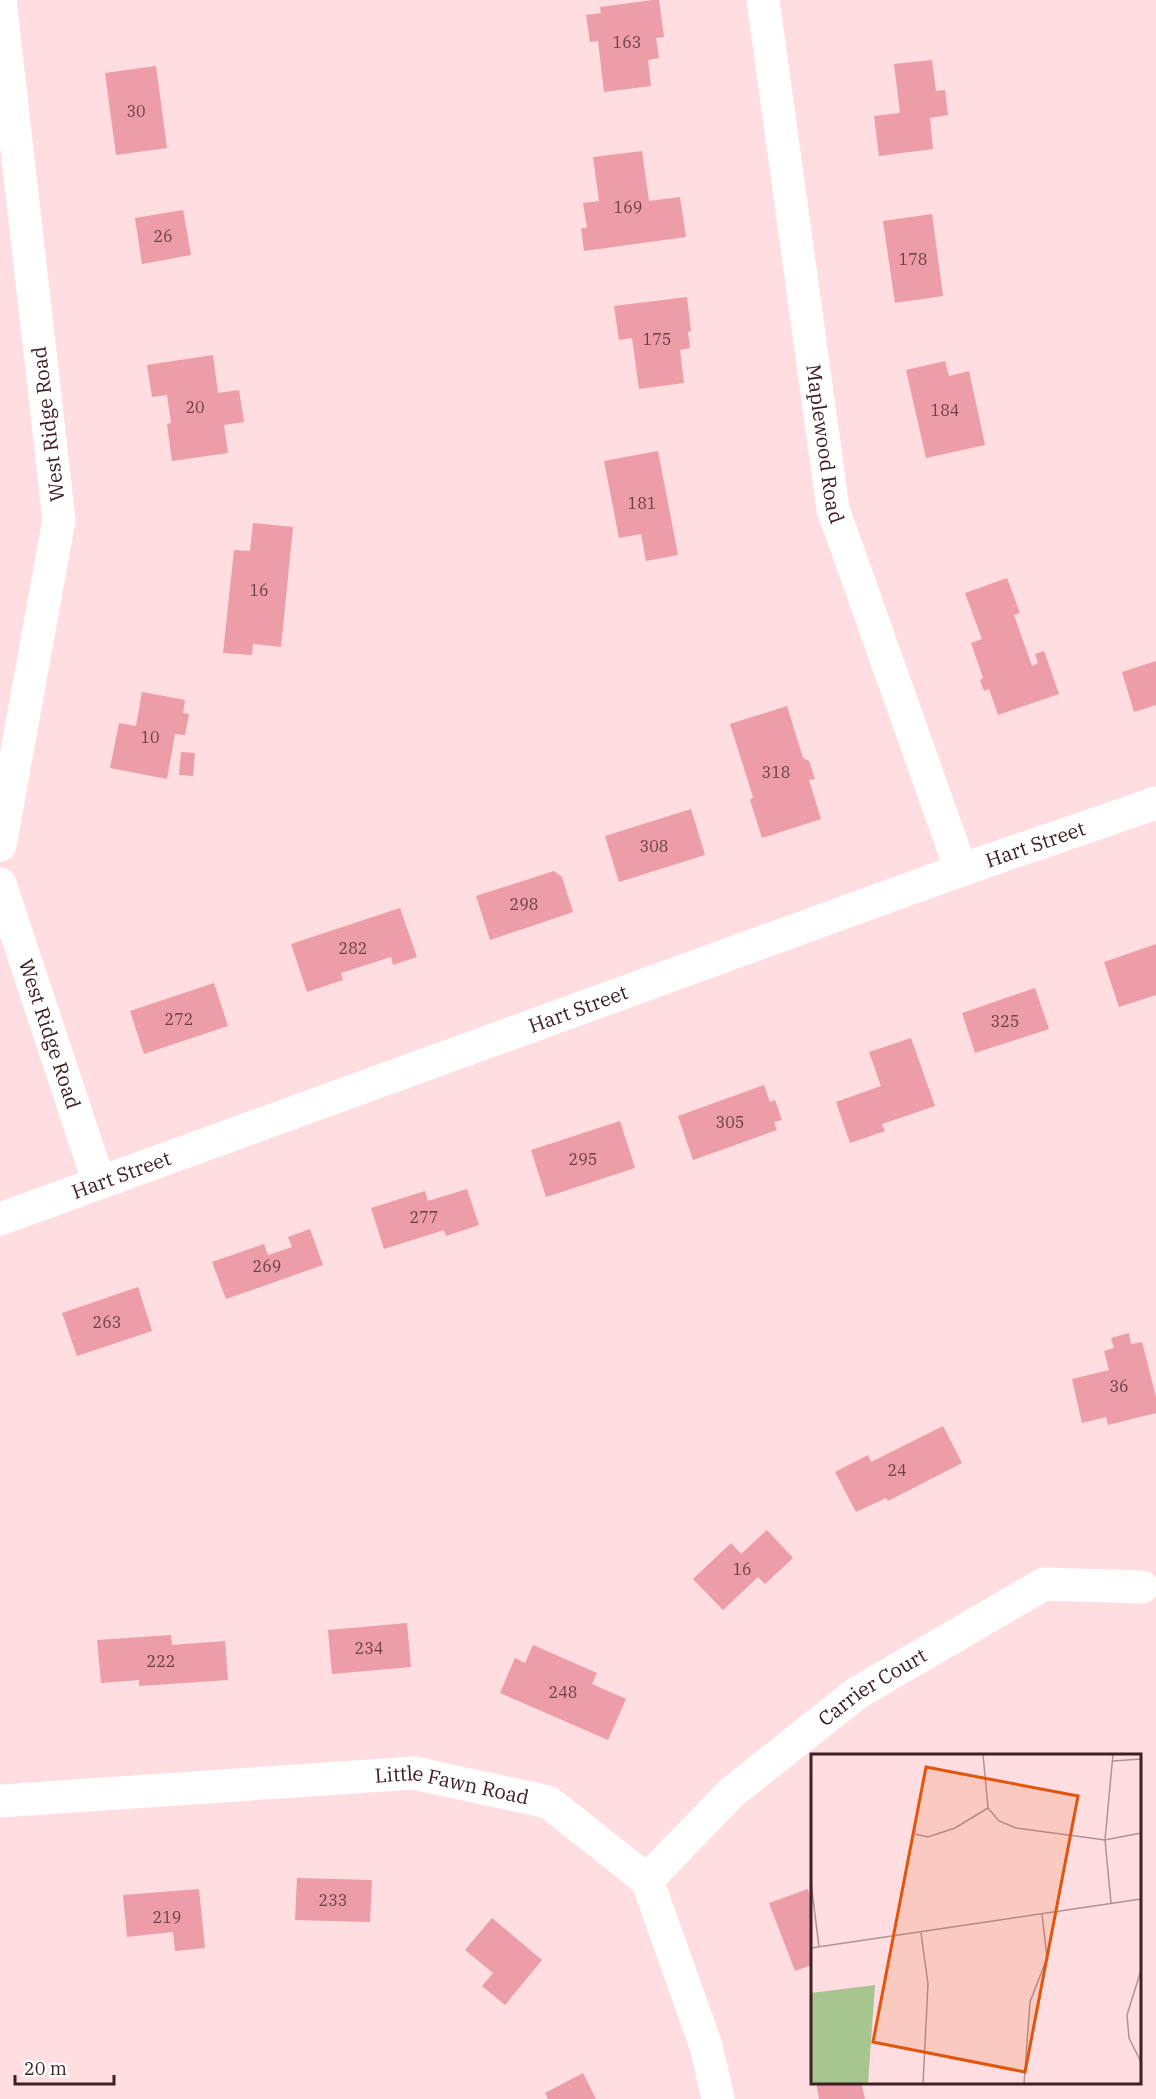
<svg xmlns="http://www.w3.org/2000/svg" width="1156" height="2099" font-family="'IBM Plex Serif',serif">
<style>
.building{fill:#ec9da7}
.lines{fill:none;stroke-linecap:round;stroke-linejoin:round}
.minor{stroke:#fff;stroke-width:33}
.labels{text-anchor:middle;stroke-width:6;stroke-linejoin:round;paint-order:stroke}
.number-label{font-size:16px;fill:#6a3f45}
.street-label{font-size:20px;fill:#3e2024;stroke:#fff}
.inset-road{fill:none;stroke:#b29195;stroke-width:1.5}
.view{fill:#e0560d;fill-opacity:0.15;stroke:#e0560d;stroke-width:3}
.inset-edge{fill:none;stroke:#3e2024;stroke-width:3}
</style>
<rect width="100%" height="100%" fill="#ffdde0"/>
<!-- building -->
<g class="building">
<path d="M653 0H659L664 37 656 38 659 58 648 60 651 86 604 92 598 41 590 42 586 15 601 13 600 7Z"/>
<path d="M932 60 936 91 945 90 948 115 930 118 933 149 879 156 874 116 900 113 894 64Z"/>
<path d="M156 66 167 148 116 155 105 73Z"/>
<path d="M642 151 649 201 680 197 686 237 584 251 581 228H587L583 203 599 201 593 157Z"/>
<path d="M183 210 191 255 142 264 135 218Z"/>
<path d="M932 214 943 296 895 303 883 221Z"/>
<path d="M687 297 691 331 688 332 690 348 680 350 684 383 639 389 632 338 619 340 614 306Z"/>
<path d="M213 355 218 393 239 390 244 422 224 425 228 453 172 461 167 424 171 423 167 395 152 397 147 365Z"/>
<path d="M945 361 949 376 969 371 985 445 926 458 906 370Z"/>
<path d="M658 451 678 555 646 561 641 534 619 538 604 461Z"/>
<path d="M253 523 293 527 281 647 253 644 252 655 223 653 234 550 250 551Z"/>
<path d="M1007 578 1020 613 1014 615 1032 666 1038 663 1035 654 1044 651 1059 694 998 715 989 689 984 691 980 680 983 678 971 643 982 639 965 593Z"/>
<path d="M1156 661V705L1134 712 1122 672Z"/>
<path d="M142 692 185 700 183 713 189 714 185 735 175 734 167 779 110 768 119 723 136 726Z"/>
<path d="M787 706 803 758 809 761 815 779 809 780 821 819 762 838 750 800 753 797 730 724Z"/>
<path d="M181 752 195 753 193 776 179 775Z"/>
<path d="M691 809 705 855 619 882 605 836Z"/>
<path d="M554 871 562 877 573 912 490 940 476 896Z"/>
<path d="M400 908 417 957 393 965 391 957 341 973 343 980 307 992 291 944Z"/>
<path d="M1156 944V995L1119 1007 1104 962Z"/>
<path d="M214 983 228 1026 144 1054 130 1011Z"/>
<path d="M1035 988 1049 1029 975 1053 962 1013Z"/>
<path d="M911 1038 935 1106 882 1124 885 1131 850 1143 836 1102 881 1086 869 1052Z"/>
<path d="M764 1085 770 1102 775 1100 782 1120 774 1122 777 1130 693 1160 678 1116Z"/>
<path d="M620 1121 635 1168 546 1197 531 1150Z"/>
<path d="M467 1189 479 1225 446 1236 444 1230 384 1249 371 1208 425 1191 428 1201Z"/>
<path d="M310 1229 323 1265 226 1299 212 1262 264 1244 268 1255 292 1247 288 1237Z"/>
<path d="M138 1287 152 1331 77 1356 62 1313Z"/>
<path d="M1129 1333 1131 1344 1142 1342 1156 1397V1413L1108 1425 1106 1417 1082 1423 1072 1379 1109 1370 1104 1351 1114 1348 1111 1338Z"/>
<path d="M943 1426 962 1463 888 1501 886 1498 856 1512 835 1472 868 1455 871 1462Z"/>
<path d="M767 1530 793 1558 765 1584 758 1577 723 1610 693 1579 731 1543 741 1554Z"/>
<path d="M407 1623 411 1667 332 1674 328 1630Z"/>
<path d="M171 1635 172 1645 225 1641 228 1680 139 1686V1680L101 1683 97 1640Z"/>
<path d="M533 1645 597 1673 592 1684 626 1699 608 1740 500 1693 515 1658 525 1663Z"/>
<path d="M297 1878 372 1880 370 1922 295 1920Z"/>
<path d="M199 1889 205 1948 175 1951 173 1932 127 1937 123 1895Z"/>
<path d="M808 1889 812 1903V1965L795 1971 769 1903Z"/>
<path d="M492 1918 542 1960 505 2005 482 1986 493 1973 465 1950Z"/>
<path d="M583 2073 596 2099H548L545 2093Z"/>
<path d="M816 2082H861L865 2099H819Z"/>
</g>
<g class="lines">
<!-- minor -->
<g class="minor">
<path id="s1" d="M763 0 833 509 961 870"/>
<path d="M0 845 59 520 0 0"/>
<path id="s2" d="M0 884 99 1183"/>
<path id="s3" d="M0 1219 961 870 1156 803"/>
<path id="s4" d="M0 1801 414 1773 548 1802 647 1880 706 2046 718 2099"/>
<path id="s5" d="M647 1880 731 1793 857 1693 1044 1584 1142 1587"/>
</g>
</g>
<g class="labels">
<!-- number labels -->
<g class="number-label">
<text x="627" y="48">163</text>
<text x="136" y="117">30</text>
<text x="628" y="213">169</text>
<text x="163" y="242">26</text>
<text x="913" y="265">178</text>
<text x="657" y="345">175</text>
<text x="195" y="413">20</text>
<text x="945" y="416">184</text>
<text x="642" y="509">181</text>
<text x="259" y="596">16</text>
<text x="150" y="743">10</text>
<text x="776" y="778">318</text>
<text x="654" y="852">308</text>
<text x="524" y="910">298</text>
<text x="353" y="954">282</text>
<text x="179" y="1025">272</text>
<text x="1005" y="1027">325</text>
<text x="730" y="1128">305</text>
<text x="583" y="1165">295</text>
<text x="424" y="1223">277</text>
<text x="267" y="1272">269</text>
<text x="107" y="1328">263</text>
<text x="1119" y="1392">36</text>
<text x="897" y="1476">24</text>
<text x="742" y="1575">16</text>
<text x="369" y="1654">234</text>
<text x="161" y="1667">222</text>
<text x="563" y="1698">248</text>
<text x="333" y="1906">233</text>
<text x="167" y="1923">219</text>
</g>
<!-- street labels -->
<g class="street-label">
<text transform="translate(48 424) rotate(-97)" y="7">West Ridge Road</text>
<text dy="7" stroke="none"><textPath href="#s1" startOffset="448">Maplewood Road</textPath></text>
<text dy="7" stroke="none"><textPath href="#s3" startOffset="1101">Hart Street</textPath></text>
<text dy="7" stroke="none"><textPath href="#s3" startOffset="615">Hart Street</textPath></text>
<text dy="7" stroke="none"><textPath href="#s2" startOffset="158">West Ridge Road</textPath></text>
<text dy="7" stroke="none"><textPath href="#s3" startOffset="129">Hart Street</textPath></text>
<text dy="7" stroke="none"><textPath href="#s5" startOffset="298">Carrier Court</textPath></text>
<text dy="7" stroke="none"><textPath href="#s4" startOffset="454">Little Fawn Road</textPath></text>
</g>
</g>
<!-- overview -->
<g transform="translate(811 1754)">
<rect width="330" height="330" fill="#ffdde0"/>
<path d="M64 231 57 330H0V239Z" fill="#a7c58e"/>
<path class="inset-road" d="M172 0 177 54 188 67 205 74 294 86 330 79M302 7 330 5M104 80 117 83 144 74 177 54M0 128 8 193M300 149 294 86 302 0M110 179 117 230 112 330M0 194 330 145M330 216 316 261 318 284 330 308M213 330 219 248 236 204 231 160"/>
<path class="view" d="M115 13 267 42 214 318 62 288Z"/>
<rect width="330" height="330" class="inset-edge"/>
</g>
<!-- scale -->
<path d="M15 2075v9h99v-9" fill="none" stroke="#3e2024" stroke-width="3"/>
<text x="24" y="2075" font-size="18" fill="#3e2024" stroke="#ffffff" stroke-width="4.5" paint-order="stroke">20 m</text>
</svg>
